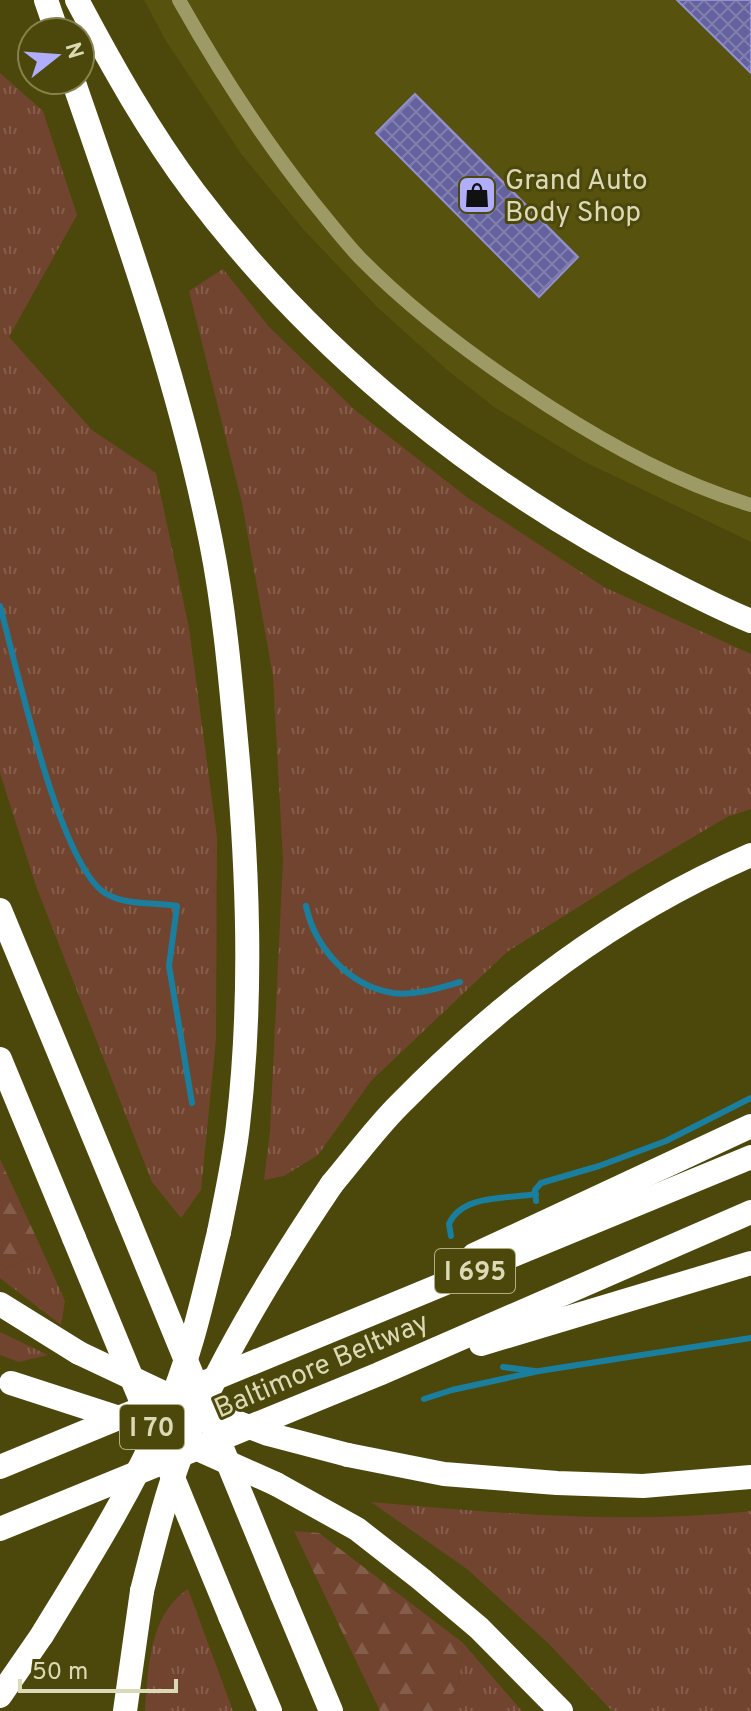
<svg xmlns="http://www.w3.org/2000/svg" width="751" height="1711" font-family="Overpass,sans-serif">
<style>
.built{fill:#57520d}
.grass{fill:url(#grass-tufts)}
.forest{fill:url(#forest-firs)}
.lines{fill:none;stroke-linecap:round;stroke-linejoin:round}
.stream{stroke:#1a7f9f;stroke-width:6}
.building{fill:url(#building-cross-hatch);stroke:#9290d1;stroke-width:2}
.minor{stroke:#9e9a66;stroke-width:14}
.highway{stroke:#fff;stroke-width:24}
.highway-bridge{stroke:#fff;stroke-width:24}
.labels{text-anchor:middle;stroke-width:6;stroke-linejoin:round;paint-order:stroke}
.shield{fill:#4c470b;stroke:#b1ae83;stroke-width:2}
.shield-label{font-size:26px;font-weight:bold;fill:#dcdab6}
.poi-label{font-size:28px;fill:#dcdab6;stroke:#4c470b;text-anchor:start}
.street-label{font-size:28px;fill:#dcdab6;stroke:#4c470b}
</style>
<defs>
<pattern id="grass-tufts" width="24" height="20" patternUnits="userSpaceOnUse" patternTransform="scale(2)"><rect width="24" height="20" fill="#71442f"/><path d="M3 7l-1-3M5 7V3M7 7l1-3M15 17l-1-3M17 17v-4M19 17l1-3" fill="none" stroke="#855e4b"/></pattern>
<pattern id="forest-firs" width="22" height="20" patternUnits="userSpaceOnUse" patternTransform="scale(2)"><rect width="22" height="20" fill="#71442f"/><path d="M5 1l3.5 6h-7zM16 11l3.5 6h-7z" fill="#855e4b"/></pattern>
<pattern id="building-cross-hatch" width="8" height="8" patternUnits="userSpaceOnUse" patternTransform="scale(2)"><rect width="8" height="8" fill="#64619f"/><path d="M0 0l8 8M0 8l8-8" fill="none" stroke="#817eae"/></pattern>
</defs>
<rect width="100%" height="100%" fill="#4c470b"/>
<!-- built -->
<path class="built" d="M144 0H751V542L583 461 494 407 446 369 377 307 303 229 242 155 166 41Z"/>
<!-- grass -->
<g class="grass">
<path d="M0 73 43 111 77 215 9 337 92 430 156 473 189 628 217 837 216 1039 201 1190 181 1218 152 1182 36 886 0 773Z"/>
<path d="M223 269 269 327 355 410 468 498 604 587 751 654V809L727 817 629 875 507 952 371 1081 318 1155 284 1176 264 1180 270 1131 283 861 273 676 242 503 189 291Z"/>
<path d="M42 1250 65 1301 61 1325 0 1278V1272Z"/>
<path d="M0 1332 48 1355 19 1362 0 1355Z"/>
<path d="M371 1502C497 1513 624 1525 751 1511V1711H612L548 1643 467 1569Z"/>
<path d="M188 1589 233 1711H145C148 1669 149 1614 188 1589Z"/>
<path d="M463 1643 522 1711H441L459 1683Z"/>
</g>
<!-- forest -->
<g class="forest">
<path d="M0 1159 42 1250 0 1272Z"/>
<path d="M294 1531 319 1533 463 1643 459 1683 441 1711H380Z"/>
</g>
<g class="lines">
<!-- stream -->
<g class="stream">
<path d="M0 606C16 664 59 864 105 893 125 906 155 902 177 906L169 966 192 1103"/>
<path d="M306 906C315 948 349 986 393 993 415 996 439 988 460 982"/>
<path d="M536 1201 535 1190 541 1183 599 1166 666 1141 751 1098"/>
<path d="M451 1236 449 1224C462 1194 508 1199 536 1194"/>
<path d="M503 1367 535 1371"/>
<path d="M424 1399 452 1390 539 1371 751 1338"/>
</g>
</g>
<!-- building -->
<g class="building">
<path d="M677 0H751V73Z"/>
<path d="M415 94 578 257 539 297 376 133Z"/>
</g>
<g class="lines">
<!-- minor -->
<path class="minor" d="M179 0C219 71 262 138 313 202 328 220 343 240 360 258 416 315 483 364 550 407 614 448 679 483 751 505"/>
<!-- highway -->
<g class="highway">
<path d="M46 0 57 32"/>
<path d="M77 0C112 66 149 132 194 192 317 355 482 487 663 579 692 594 721 609 751 621"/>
<path d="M73 80C125 231 180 385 211 542 224 607 230 674 236 740 248 867 253 997 238 1125 234 1161 226 1196 219 1232"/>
<path d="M0 910 127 1217"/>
<path d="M0 1059 74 1238"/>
<path d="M332 1184C354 1158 375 1129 399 1105 503 999 615 914 751 855"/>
<path d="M474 1255 751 1126"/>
<path d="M0 1304 79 1353"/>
<path d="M481 1344 751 1263"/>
<path d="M348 1455 444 1474 557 1483 643 1486 751 1477"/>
<path d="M0 1467 751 1157"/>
<path d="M276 1484 357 1529 421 1579 479 1628 561 1711"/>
<path d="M0 1529 379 1374 751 1212"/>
<path d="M282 1594 331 1711"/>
<path d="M230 1616 270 1711"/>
<path d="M0 1696 42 1635"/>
<path d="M125 1711 142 1591"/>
</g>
<!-- highway-bridge -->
<g class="highway-bridge">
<path d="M127 1217 282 1594"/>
<path d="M74 1238 230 1616"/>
<path d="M79 1353 183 1402 268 1434 348 1455"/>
<path d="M11 1383 153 1429 276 1484"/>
<path d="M142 1591C157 1532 171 1472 197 1416 234 1335 282 1258 332 1184"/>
<path d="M42 1635C86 1563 131 1492 165 1415 191 1357 204 1293 219 1232"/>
</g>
</g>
<!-- icons -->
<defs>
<symbol id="shop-square" viewBox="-11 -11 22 22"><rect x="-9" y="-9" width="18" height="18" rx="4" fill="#b0aefa" stroke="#4c470b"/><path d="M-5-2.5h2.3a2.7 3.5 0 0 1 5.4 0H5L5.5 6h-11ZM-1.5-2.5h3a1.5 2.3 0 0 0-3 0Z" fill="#111"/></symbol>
</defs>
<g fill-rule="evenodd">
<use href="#shop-square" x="455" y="173" width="44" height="44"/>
</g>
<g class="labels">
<!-- shield labels -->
<g class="shield">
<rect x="435" y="1249" width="80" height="44" rx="6"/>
<rect x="120" y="1405" width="64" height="44" rx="6"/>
</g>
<g class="shield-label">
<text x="475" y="1280">I 695</text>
<text x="152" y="1436">I 70</text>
</g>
<!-- poi labels -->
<g class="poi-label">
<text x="505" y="189">Grand Auto<tspan x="505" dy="32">Body Shop</tspan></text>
</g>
<!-- street labels -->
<g class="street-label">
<text transform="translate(321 1364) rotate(-23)" y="10">Baltimore Beltway</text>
</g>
</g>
<!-- north arrow -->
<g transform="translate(56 56) rotate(73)"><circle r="38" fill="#4c470b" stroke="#86824f" stroke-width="2"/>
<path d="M0-6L14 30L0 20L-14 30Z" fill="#b0aefa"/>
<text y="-12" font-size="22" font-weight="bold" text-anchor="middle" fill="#dcdab6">N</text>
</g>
<!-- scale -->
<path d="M20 1679v12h156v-12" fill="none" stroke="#dcdab6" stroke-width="4"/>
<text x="32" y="1679" font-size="24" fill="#dcdab6" stroke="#4c470b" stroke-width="6" paint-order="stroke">50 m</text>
</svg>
